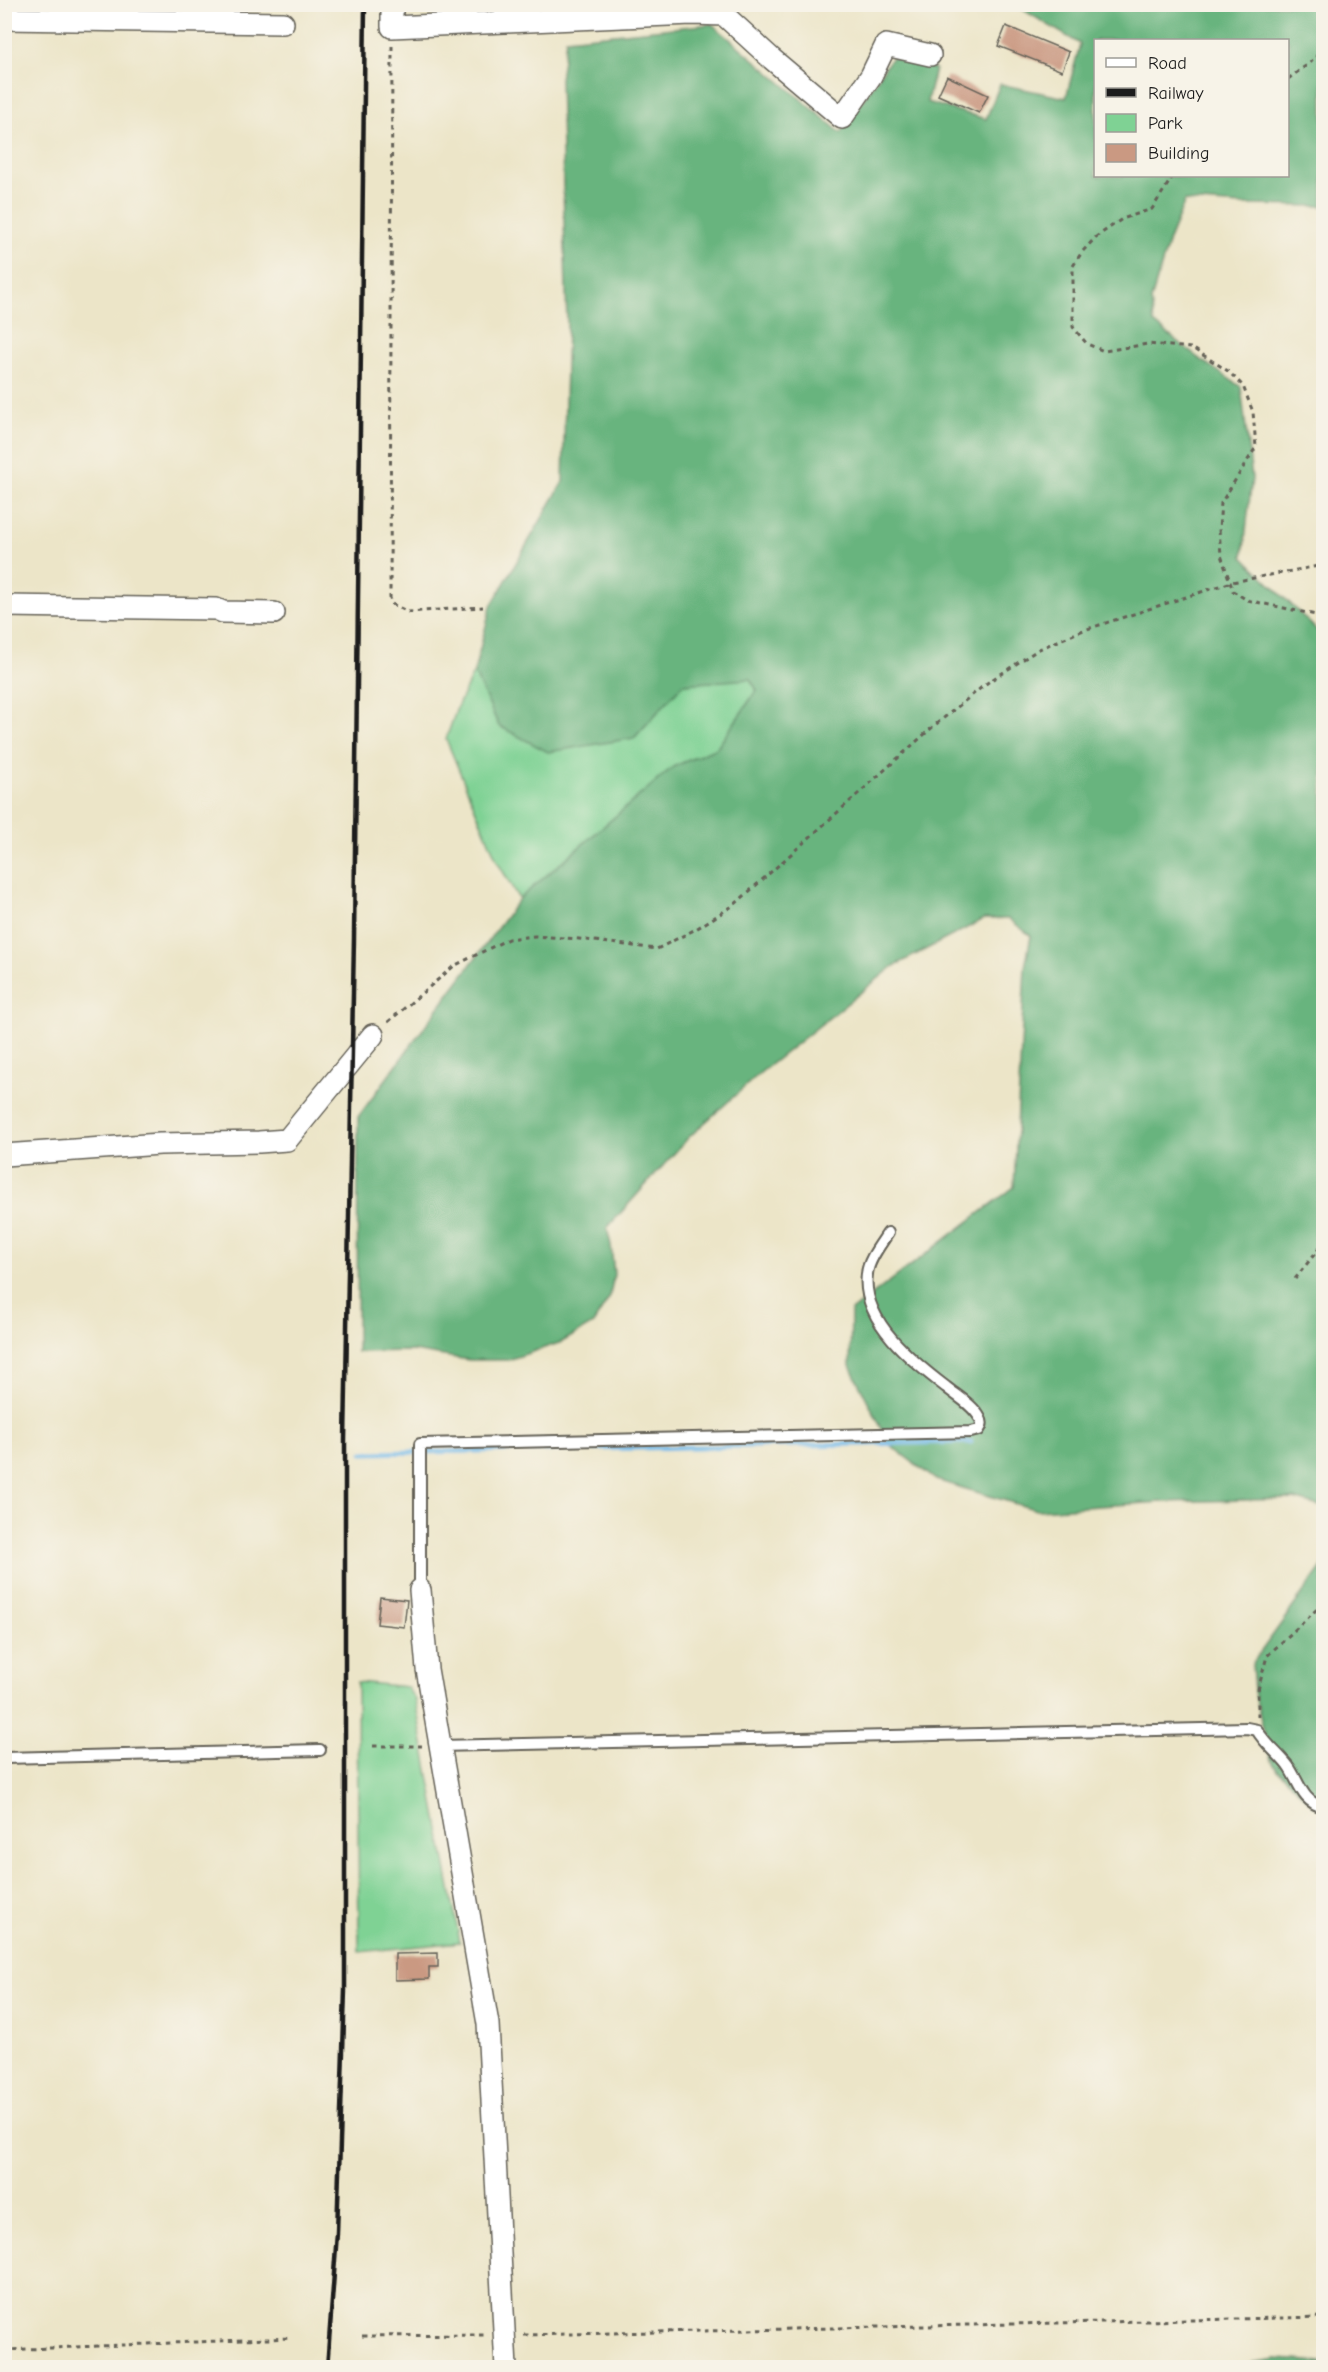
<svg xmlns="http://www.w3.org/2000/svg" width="1328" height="2372" font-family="'Comic Neue',sans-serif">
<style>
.green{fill:#7fd294;stroke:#4e7758;stroke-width:1.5}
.forest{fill:#67b47e;stroke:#42684d;stroke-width:1.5;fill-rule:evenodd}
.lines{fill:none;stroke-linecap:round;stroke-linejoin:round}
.stream{stroke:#71b9e9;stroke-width:5}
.building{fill:#ca9982}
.service-casing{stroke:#656258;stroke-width:14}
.minor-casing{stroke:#656258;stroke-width:24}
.path{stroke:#656258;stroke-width:3;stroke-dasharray:4.5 4.5;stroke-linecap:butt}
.service{stroke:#fff;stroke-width:10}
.minor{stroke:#fff;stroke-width:21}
.rail{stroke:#1c1c1c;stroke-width:4.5}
</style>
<rect width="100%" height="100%" fill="#f7f3e8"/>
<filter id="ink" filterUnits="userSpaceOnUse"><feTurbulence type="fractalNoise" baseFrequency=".0167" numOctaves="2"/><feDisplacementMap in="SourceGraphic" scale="12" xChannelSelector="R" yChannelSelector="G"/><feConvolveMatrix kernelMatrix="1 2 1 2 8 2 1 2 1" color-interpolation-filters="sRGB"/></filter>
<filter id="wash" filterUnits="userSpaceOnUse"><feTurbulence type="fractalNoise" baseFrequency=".008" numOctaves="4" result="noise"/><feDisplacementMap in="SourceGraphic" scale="24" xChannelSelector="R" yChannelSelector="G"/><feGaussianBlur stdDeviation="1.35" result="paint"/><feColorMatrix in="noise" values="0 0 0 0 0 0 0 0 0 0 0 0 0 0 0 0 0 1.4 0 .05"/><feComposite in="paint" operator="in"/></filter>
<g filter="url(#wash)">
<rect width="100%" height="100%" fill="#ece5c8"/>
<!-- green -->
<g class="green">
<path d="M474 672 499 726 634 738 683 684 750 678 757 690 717 748 673 767 519 899 498 863 446 739 458 705Z"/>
<path d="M357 1682 407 1687 415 1700 460 1942 359 1952Z"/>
</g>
<!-- forest -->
<g class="forest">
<path d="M1015 5H1323V206L1241 205 1185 201 1169 240 1151 300 1154 323 1197 357 1241 387 1252 478 1243 557 1323 636V1507L1294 1499 1162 1502 1037 1510 936 1480 890 1445 850 1366 851 1311 1014 1187 1025 967 1031 936 1009 919H984L894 966 760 1073 689 1137 607 1228 611 1245 614 1274 610 1297 593 1324 562 1342 508 1360H469L413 1351 357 1352 358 1117 519 899 673 767 717 748 757 690 750 679 683 684 634 738 548 752 499 726 474 672 491 606 563 482 567 325 560 79 566 39 712 24 841 133 892 57 935 69 927 102 986 119 1000 84 1066 98 1080 44ZM1096 40H1288V176H1096Z"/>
<path d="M1323 1565V1807L1313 1805 1272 1764 1254 1692 1252 1664Z"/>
<path d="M1276 2359 1323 2362V2367H1240L1250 2363Z"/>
</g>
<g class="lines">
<!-- stream -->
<path class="stream" d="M363 1453 971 1442"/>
</g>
<g id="blocks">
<!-- building -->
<g class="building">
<path d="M1006 26 1069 52 1062 71 998 46Z"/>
<path d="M947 76 988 95 979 113 938 95Z"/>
<path d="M380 1597 407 1600 404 1627 377 1624Z"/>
<path d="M438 1953V1967H429V1979L395 1980V1954Z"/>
</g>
</g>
</g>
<g filter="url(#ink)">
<use href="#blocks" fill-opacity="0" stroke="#656258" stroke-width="1.5"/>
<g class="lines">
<defs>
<g id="service">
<path d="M420 1590V1444L971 1432 979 1430C982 1426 983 1423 980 1418 973 1405 957 1396 946 1387 913 1362 861 1321 867 1274 868 1260 881 1244 888 1233"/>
<path d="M439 1746 1247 1728 1257 1730C1265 1744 1278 1753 1288 1766 1299 1781 1302 1803 1324 1807"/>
<path d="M4 1758 320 1750"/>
</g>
<g id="minor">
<path d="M392 4V27L692 14 724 15 772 59 842 118 871 76 886 45 930 55"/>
<path d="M4 19 283 23"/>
<path d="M4 606 216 609 223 612 274 613"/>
<path d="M4 1155 160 1144 259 1142 287 1140 373 1035"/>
<path d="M420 1590 427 1669 488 2024 506 2368"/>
</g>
</defs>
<!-- service casing -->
<use href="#service" class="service-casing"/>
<!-- minor casing -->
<use href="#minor" class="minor-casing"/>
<!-- path -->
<g class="path">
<path d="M392 46 390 598 392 604 408 612 483 607"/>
<path d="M1288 79 1311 62 1324 47"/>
<path d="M1173 176 1152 209 1122 219 1096 237 1082 252 1073 266V327L1087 344 1104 351 1148 344 1192 348 1228 371 1243 386 1253 412 1256 447 1221 503 1219 529 1221 555 1233 591 1247 600 1316 615 1324 620"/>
<path d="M388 1022 454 966 508 939 535 936 579 939 657 949 696 929 734 905 935 725 987 683 1039 649 1081 631 1232 582 1324 565"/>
<path d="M1295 1279 1324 1242"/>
<path d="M1258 1717V1690L1267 1656 1316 1610 1324 1606"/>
<path d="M373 1746H422"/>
<path d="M524 2335 1324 2317"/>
<path d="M362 2336 485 2335"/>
<path d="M4 2350 291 2338"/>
</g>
<!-- service -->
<use href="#service" class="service"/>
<!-- minor -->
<use href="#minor" class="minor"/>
<!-- rail -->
<path class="rail" d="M327 2368 337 2233 345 1990V1441L354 937 365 4"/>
</g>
</g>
<!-- margin -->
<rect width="1328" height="2372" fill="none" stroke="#f7f3e8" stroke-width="24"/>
<!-- legend -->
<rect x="1094" y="39" width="195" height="138" fill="#f7f3e8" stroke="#9f9d96" stroke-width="1.5"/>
<rect x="1106" y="58" width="30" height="9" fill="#ffffff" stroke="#9f9d96" stroke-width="1.5"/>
<text x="1148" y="69" font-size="18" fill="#1c1c1c">Road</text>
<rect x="1106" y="88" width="30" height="9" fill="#1c1c1c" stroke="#9f9d96" stroke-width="1.5"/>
<text x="1148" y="99" font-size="18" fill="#1c1c1c">Railway</text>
<rect x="1106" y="114" width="30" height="18" fill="#7fd294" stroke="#9f9d96" stroke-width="1.5"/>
<text x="1148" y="129" font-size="18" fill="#1c1c1c">Park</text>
<rect x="1106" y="144" width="30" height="18" fill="#ca9982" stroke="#9f9d96" stroke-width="1.5"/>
<text x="1148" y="159" font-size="18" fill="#1c1c1c">Building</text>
</svg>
